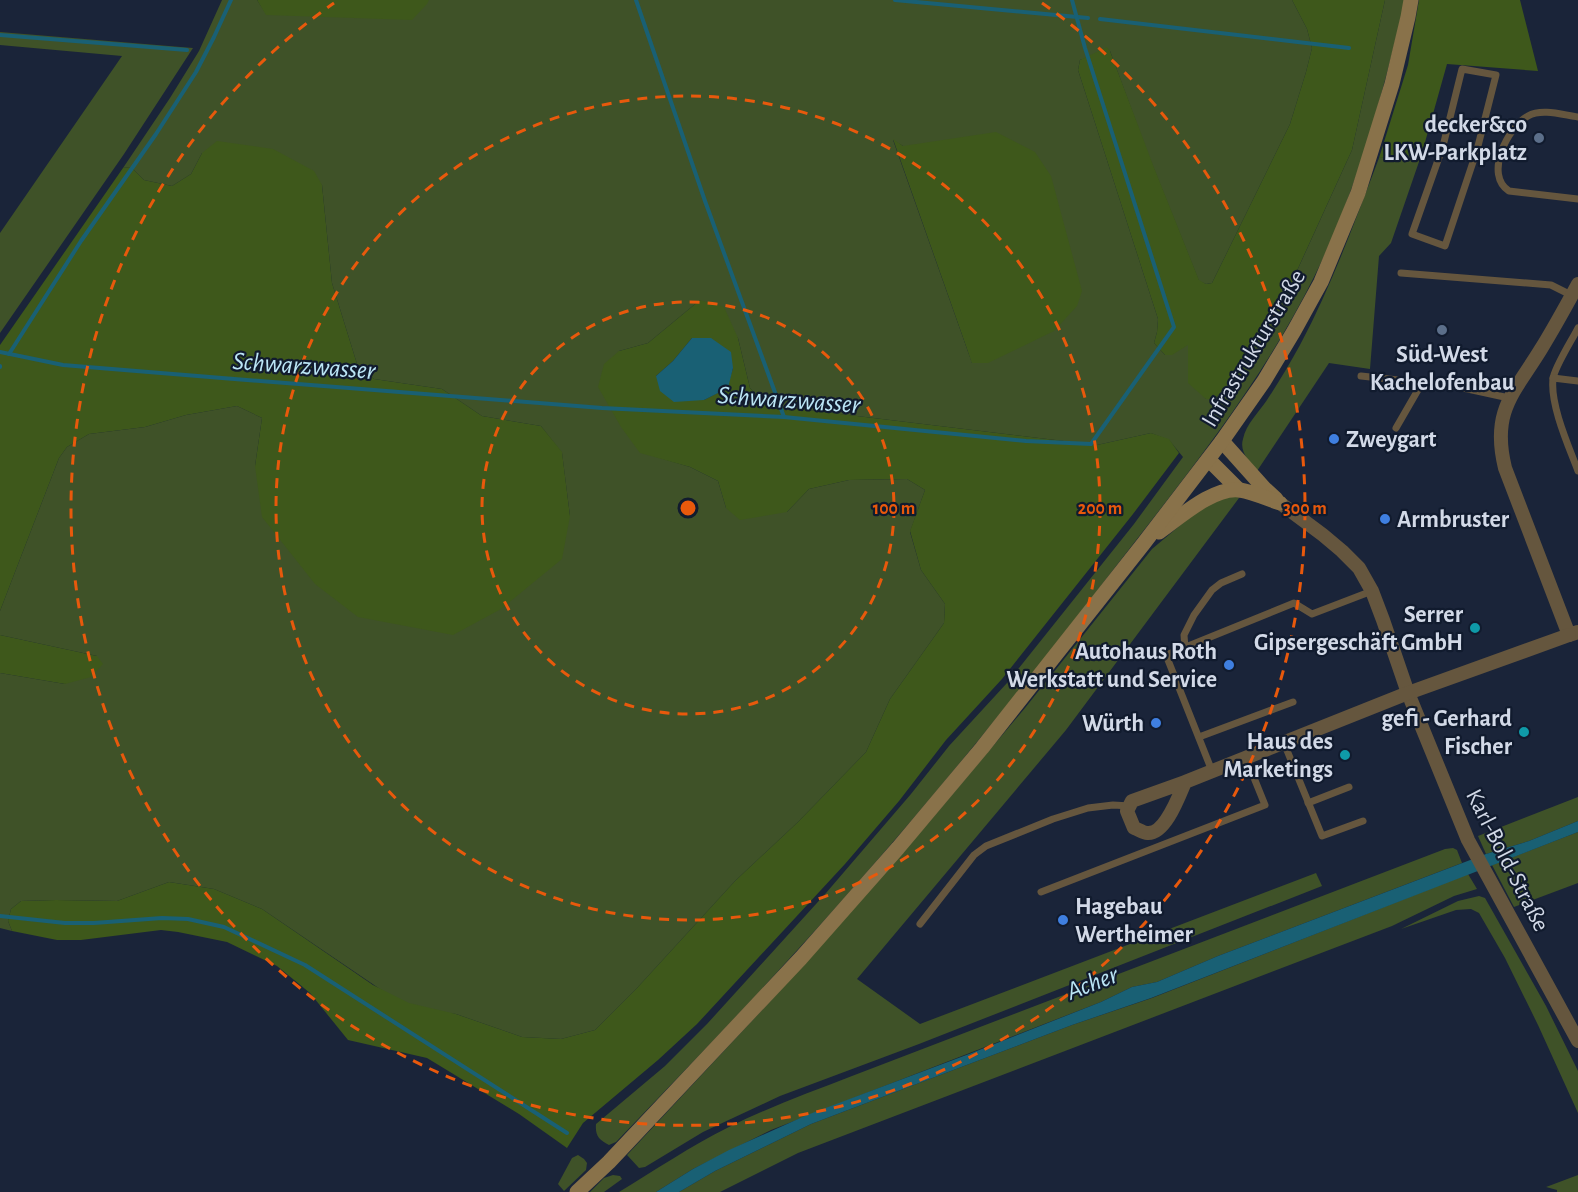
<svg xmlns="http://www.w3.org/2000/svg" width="1578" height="1192" font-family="'Alegreya Sans',sans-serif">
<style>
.green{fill:#3f5228;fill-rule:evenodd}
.forest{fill:#3e581b;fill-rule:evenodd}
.water{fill:#196074}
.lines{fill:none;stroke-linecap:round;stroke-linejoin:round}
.stream{stroke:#196074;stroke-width:4}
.lane{stroke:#65563e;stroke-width:7}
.street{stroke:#65563e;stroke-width:14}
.secondary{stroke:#89724a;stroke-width:15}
.ring{fill:none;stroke:#e8590c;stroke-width:3;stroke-dasharray:10 8}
.service-dot{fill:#5c6f8a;stroke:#111b2e;stroke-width:2}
.shop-dot{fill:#3f7fe0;stroke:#111b2e;stroke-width:2}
.culture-dot{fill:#0f9aa8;stroke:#111b2e;stroke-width:2}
.labels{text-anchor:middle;stroke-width:4.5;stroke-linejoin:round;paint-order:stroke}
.poi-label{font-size:24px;font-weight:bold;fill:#d2d9e7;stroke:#111b2e;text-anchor:end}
.street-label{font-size:24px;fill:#d2d9e7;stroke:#111b2e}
.water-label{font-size:26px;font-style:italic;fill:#bbe5f5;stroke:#111b2e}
.centre{fill:#e8590c;stroke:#111b2e;stroke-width:3}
.ring-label{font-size:18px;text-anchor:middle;font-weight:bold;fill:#e8590c;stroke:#111b2e;stroke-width:4.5;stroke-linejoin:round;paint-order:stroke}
</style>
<rect width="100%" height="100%" fill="#1a2439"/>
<!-- green -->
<g class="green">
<path d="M222 0H257L267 15 429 0H1292L1307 29 1312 48 1306 72 1290 124 1212 283 1206 284 1199 281 1148 154 1110 51 1080 60 1078 70 1158 319 1157 332 1154 343 1165 355 1172 354 1188 344 1206 399H1214L1239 376 1286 295 1352 150 1385 0H1405C1383 93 1358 188 1315 275 1263 381 1188 473 1116 566 999 720 875 868 743 1009 701 1054 658 1098 616 1142L609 1145C599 1140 595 1136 596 1124L665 1066 707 1024 826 893 911 794 949 746 1007 683 1134 524 1183 457 1169 440 1151 433 1097 445 766 405 750 388 738 338 700 300 648 343 619 351 640 452 690 467 718 481 726 508 787 512 809 489 849 480 907 479 925 490 910 532 921 570 945 604 944 623 890 699 866 752 798 822 735 881 637 988 595 1030 561 1039 522 1037 456 1014 408 1008 262 909 214 889 169 882 117 901 56 900 21 901 11 909 8 921 12 931 0 928V673L65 684 97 656 0 635V611L59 458 67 447 89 434 145 427 186 415 237 406 262 418 255 466 570 516 562 453 541 426 482 416 442 389 374 379 357 364 332 283 322 185 202 153 191 174 172 186 144 180 131 167 123 168 170 98 199 51ZM893 140 903 146 972 363Z"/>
<path d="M0 32 193 48 124 154 0 333V233L122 56 0 45Z"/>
<path d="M1422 153 1391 243 1379 256 1370 369 1329 363 1257 471C1250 462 1239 452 1243 439 1246 424 1259 412 1267 400 1279 382 1290 363 1300 345 1332 285 1355 221 1379 158L1400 157Z"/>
<path d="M1232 495 1239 498 1066 730 857 979 920 1024 1316 873 1322 886 919 1044 780 1096 703 1132 645 1167 639 1168 627 1155 777 994 930 821 1025 708 1152 549 1202 507Z"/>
<path d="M1578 797V821L1529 841 1486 854 1478 836Z"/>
<path d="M1578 832V883L1514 907 1492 865Z"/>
<path d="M1453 848 1457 850 1462 863 1218 956 1157 982 1132 987 1101 1002 771 1130 693 1169 656 1192H619C655 1170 691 1146 729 1127 769 1107 811 1092 852 1076L1445 849Z"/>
<path d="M1468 874 1477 889 1454 896 1392 926 798 1153 720 1192H679L715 1171 811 1124 1072 1025 1152 998Z"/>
<path d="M1479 896 1485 898 1546 1006 1578 1071V1113L1538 1025 1505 958 1479 913 1471 909 1456 910 1401 929 1458 901Z"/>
<path d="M578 1155 584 1159 587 1163 586 1170 564 1191 558 1184 572 1158Z"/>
<path d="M613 1175 620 1176 622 1179 604 1192H590L604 1178Z"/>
<path d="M1578 1175V1192H1557V1190L1546 1187Z"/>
</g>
<!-- forest -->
<g class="forest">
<path d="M257 0H429L427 4 412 20 266 15Z"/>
<path d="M1292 0H1385L1352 150 1285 297 1239 376 1214 399H1206L1188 383V345L1172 355H1165L1154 343 1157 332 1158 319 1078 70 1080 60 1107 47 1110 51 1153 165 1199 280 1206 284 1212 283 1290 124 1306 72 1312 48 1307 29Z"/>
<path d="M1419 0H1520L1538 71 1447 64 1422 153 1400 157 1379 158 1408 65Z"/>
<path d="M996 132 1035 152 1051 176 1082 291 1077 306 1054 331 988 363H972L893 139 903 146Z"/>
<path d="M217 141 273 149 314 171 322 185 332 283 357 364 374 379 442 389 482 416 541 426 562 452 570 516 562 559 501 609 453 635 358 617 315 584 262 517 255 466 262 418 237 406 186 415 145 427 89 434 67 447 59 458 0 611V345L123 168 131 167 144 180 172 186 191 174 202 153Z"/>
<path d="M700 300 724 307 738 338 750 388 766 405 1097 445 1151 433 1169 439 1179 453 1133 514 1002 679 946 740 899 801 845 864 697 1024 658 1060 583 1123 567 1148 519 1114 427 1058 348 1040 310 993 277 966 227 942 178 932 161 930 81 940H57L12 931 8 921 11 909 21 901 56 900 117 901 169 882 214 889 262 909 373 985 409 1003 456 1014 522 1037 561 1039 595 1030 637 988 735 881 798 822 866 752 890 699 944 623 945 604 921 570 910 531 925 490 907 479 849 480 809 489 787 512 740 520 726 508 718 481 690 467 640 453 621 427 598 387 604 364 619 351 648 343ZM692 338 733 368 727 388 704 400 656 376 673 361Z"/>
<path d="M0 635 97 656 103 664 91 677 65 684 0 673Z"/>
</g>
<!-- water -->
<g class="water">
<path d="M692 338H711L731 352 733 368 728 388 704 400 674 402 660 391 656 376 673 361Z"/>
<path d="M1578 821V832L1151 998 1072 1025 811 1124 715 1171 679 1192H656L693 1169 729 1150 807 1115 969 1054 1101 1002 1132 987 1157 982 1218 956 1289 929 1486 854 1529 841Z"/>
</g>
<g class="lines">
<!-- stream -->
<g class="stream">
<path d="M636 0 705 201 784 417"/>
<path d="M895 0 1088 18"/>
<path d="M1100 19 1349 48"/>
<path d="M0 35 187 50"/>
<path d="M0 352 63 365 222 378 602 408 784 417 1026 441 1091 444 1174 327 1085 48 1072 0"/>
<path d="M9 354 81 241 156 134 196 72 214 37 231 0"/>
<path d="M0 367V366"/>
<path d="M0 916 65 923H94L162 918 188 919 224 927 305 965 567 1133"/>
</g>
<!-- lane -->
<g class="lane">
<path d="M1462 69 1496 75 1477 150 1445 246 1412 234 1443 146Z"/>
<path d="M1578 117C1563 115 1542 108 1528 116 1507 128 1484 175 1509 191L1578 199"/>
<path d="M1477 150 1500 155"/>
<path d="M1401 273 1551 285 1573 296"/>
<path d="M1578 328C1572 340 1554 368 1553 379 1550 405 1569 447 1578 471"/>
<path d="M1361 376 1454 386 1509 398"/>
<path d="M1553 378 1578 381"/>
<path d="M1396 428 1422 383"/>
<path d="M1185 648 1184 635 1194 615 1212 590 1221 583 1242 574"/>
<path d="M1199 737 1293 702"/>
<path d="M1284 743 1322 836 1363 821"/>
<path d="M1212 771 1166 655 1294 603 1312 614 1372 591"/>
<path d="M1308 803 1349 787"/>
<path d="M1041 892 1265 805 1246 758"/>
<path d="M920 924 974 855 986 846 1053 819 1088 808 1113 805 1130 806"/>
</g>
<!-- street -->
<g class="street">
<path d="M1578 284C1566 306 1554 328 1541 349 1514 393 1491 411 1505 468L1569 635 1578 632"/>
<path d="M1280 503 1323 535 1342 551 1359 568 1372 591 1383 620 1408 693 1468 840 1578 1041"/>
<path d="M1185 782C1179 796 1165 835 1147 833 1143 833 1138 829 1134 828L1127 811 1132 801 1185 782 1408 693 1569 635"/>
</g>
<!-- secondary -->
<g class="secondary">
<path d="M1222 441 1264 488 1276 499"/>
<path d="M1209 460 1239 490"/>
<path d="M1159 532C1179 518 1214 486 1240 490 1253 492 1268 499 1280 503"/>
<path d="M577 1192 609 1162 801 958 898 848 982 748 1144 543 1222 441 1264 381 1294 331 1321 282 1358 193 1392 84 1408 17 1411 0"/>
</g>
</g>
<!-- distance rings -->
<g class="ring">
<circle cx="688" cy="508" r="206"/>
<circle cx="688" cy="508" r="412"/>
<path d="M1042 3A617 617 0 1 1 334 3"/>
</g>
<!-- markers -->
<g class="service-dot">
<circle cx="1539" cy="138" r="6"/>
<circle cx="1442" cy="330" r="6"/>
</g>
<g class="shop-dot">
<circle cx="1334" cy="439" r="6"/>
<circle cx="1385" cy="519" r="6"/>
<circle cx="1229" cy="665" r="6"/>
<circle cx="1156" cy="723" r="6"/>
<circle cx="1063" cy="920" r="6"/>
</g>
<g class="culture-dot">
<circle cx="1475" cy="628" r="6"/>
<circle cx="1524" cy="732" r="6"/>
<circle cx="1345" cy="755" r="6"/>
</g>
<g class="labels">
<!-- poi labels -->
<g class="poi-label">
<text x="1527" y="132">decker&amp;co<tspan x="1527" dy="28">LKW-Parkplatz</tspan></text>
<text x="1442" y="362" text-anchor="middle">Süd-West<tspan x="1442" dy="28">Kachelofenbau</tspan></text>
<text x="1346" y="447" text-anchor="start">Zweygart</text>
<text x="1397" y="527" text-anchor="start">Armbruster</text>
<text x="1463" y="622">Serrer<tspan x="1463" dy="28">Gipsergeschäft GmbH</tspan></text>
<text x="1217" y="659">Autohaus Roth<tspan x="1217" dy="28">Werkstatt und Service</tspan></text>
<text x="1512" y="726">gefi - Gerhard<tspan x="1512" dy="28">Fischer</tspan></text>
<text x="1144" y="731">Würth</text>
<text x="1333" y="749">Haus des<tspan x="1333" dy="28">Marketings</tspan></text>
<text x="1075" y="914" text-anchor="start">Hagebau<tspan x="1075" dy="28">Wertheimer</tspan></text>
</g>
<!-- street labels -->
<g class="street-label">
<text transform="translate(1253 348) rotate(-59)" y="8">Infrastrukturstraße</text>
<text transform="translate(1508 860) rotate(63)" y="8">Karl-Bold-Straße</text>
</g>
<!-- water labels -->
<g class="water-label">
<text transform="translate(304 365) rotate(4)" y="9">Schwarzwasser</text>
<text transform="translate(789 399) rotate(4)" y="9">Schwarzwasser</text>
<text transform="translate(1092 982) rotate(-21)" y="9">Acher</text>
</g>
</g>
<circle cx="688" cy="508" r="9" class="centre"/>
<g class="ring-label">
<text x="894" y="514">100 m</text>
<text x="1100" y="514">200 m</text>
<text x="1305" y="514">300 m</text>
</g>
</svg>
